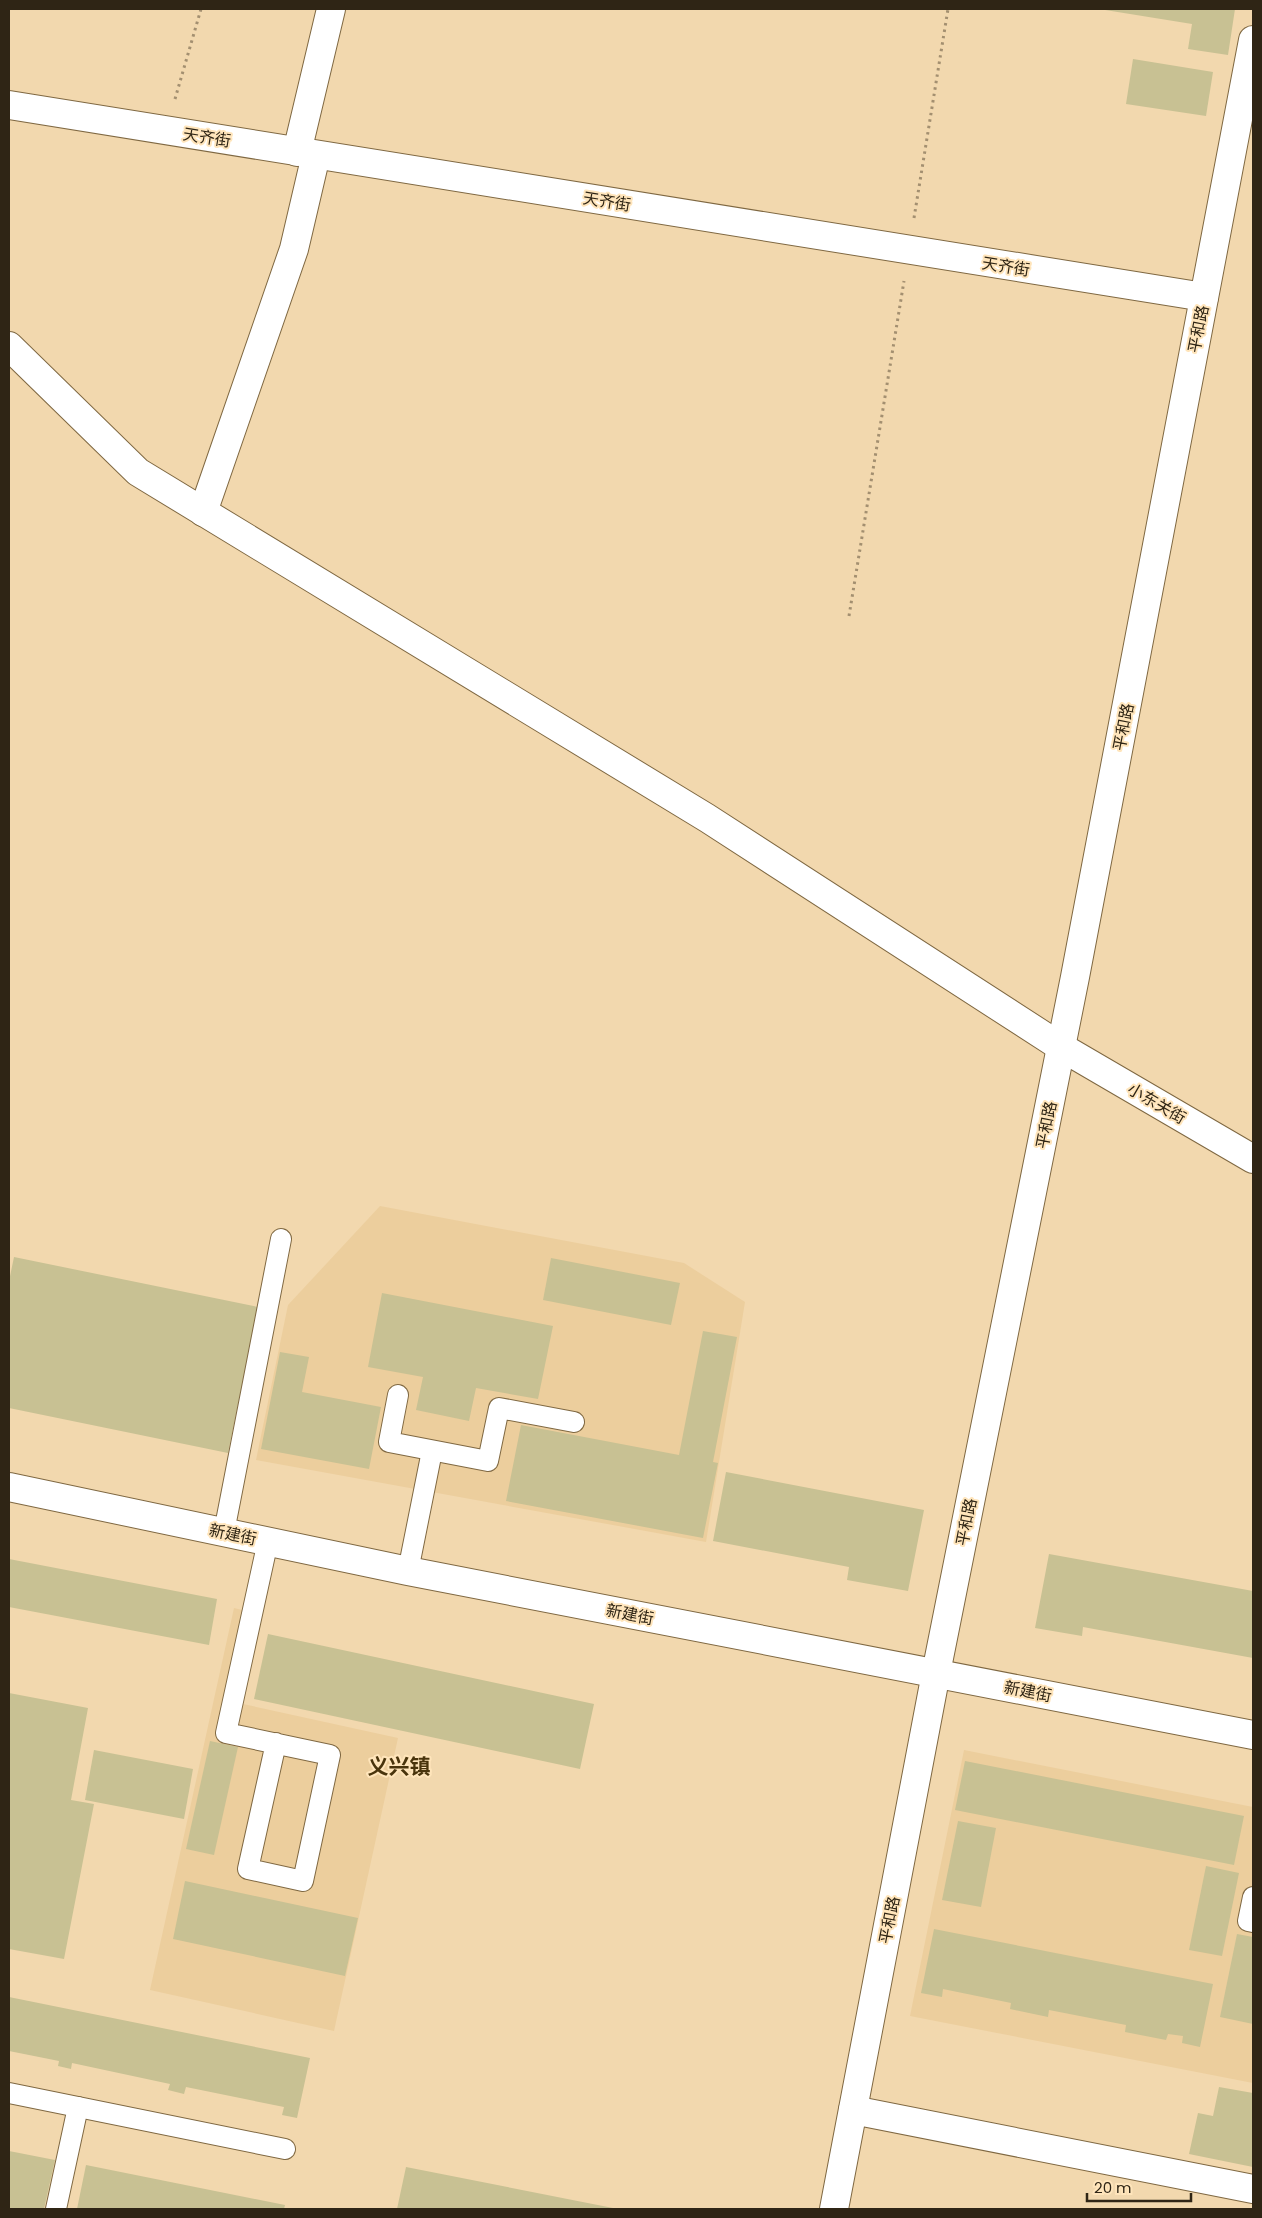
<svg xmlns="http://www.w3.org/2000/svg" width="1262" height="2218" font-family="Poppins,'Noto Sans SC',sans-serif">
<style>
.built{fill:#ecce9d}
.building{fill:#c8c193}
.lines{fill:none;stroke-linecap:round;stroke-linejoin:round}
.service-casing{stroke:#7f6842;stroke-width:22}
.minor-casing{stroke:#7f6842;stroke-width:30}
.tertiary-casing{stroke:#7f6842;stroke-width:30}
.path{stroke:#a38f70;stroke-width:3;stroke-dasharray:2.5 4;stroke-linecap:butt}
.service{stroke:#fff;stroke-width:20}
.minor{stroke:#fff;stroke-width:28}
.tertiary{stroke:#fff;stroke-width:28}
.labels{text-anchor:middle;stroke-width:4;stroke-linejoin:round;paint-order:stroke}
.street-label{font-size:16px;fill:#2f2515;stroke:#ffe5bb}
.district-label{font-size:21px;font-weight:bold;fill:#49340c;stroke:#ffe5bb}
</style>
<rect width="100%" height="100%" fill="#f2d8ae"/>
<!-- built -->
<g class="built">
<path d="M380 1206 684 1263 745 1302 706 1542 256 1460 288 1305Z"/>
<path d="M234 1608 262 1615 243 1704 398 1738 334 2031 150 1990Z"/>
<path d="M964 1750 1253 1807V2083L910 2016Z"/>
</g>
<!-- building -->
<g class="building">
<path d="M1099 9H1235L1228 55 1188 49 1192 24Z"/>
<path d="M1133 59 1213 72 1206 116 1126 104Z"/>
<path d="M14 1257 258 1307 228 1453 9 1408V1281Z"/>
<path d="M551 1258 680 1283 671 1325 543 1300Z"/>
<path d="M382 1293 553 1326 538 1399 476 1388 469 1421 416 1410 423 1377 368 1367Z"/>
<path d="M703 1331 737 1337 713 1462 718 1463 703 1538 506 1501 521 1425 679 1455Z"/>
<path d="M280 1352 309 1357 302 1392 381 1407 369 1469 261 1449Z"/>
<path d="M726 1472 924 1510 908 1591 847 1580 849 1567 713 1541Z"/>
<path d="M1049 1554 1253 1591V1658L1083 1627 1082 1636 1035 1628Z"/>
<path d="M9 1559 217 1599 209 1645 9 1607Z"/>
<path d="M268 1634 594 1704 580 1769 254 1699Z"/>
<path d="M9 1693 88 1708 71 1800 94 1804 64 1959 9 1949Z"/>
<path d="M210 1741 238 1747 214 1855 186 1849Z"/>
<path d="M94 1750 193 1769 184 1819 85 1800Z"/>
<path d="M965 1761 1244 1816 1234 1865 955 1810Z"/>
<path d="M958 1821 996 1828 981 1907 942 1900Z"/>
<path d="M1206 1866 1239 1873 1222 1956 1189 1950Z"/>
<path d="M185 1881 358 1918 345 1976 173 1939Z"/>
<path d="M934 1929 1213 1984 1200 2047 1182 2043 1183 2036 1168 2034 1166 2040 1125 2032 1126 2025 1049 2010 1048 2017 1010 2009 1011 2003 943 1989 942 1997 921 1993Z"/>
<path d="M1237 1934 1253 1937V2024L1220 2017Z"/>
<path d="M9 1997 310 2058 297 2118 282 2115 284 2107 186 2087 184 2094 168 2090 170 2084 72 2063 71 2069 58 2066 59 2061 9 2051Z"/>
<path d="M1219 2087 1253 2093V2167L1189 2154 1198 2113 1213 2116Z"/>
<path d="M9 2151 55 2160 44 2209H9Z"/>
<path d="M86 2165 285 2205 284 2209H77Z"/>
<path d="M406 2167 613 2208V2209H397Z"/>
</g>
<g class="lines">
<defs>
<g id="service">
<path d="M398 1395 389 1442 488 1461 499 1408 574 1422"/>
<path d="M224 1532 281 1239"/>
<path d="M268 1541 226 1733 330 1755 303 1881 248 1869 276 1743"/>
<path d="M408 1571 432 1451"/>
<path d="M1253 1897 1248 1921 1253 1922"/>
<path d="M9 2093 285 2149"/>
<path d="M56 2209 78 2107"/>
</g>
<g id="minor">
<path d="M9 105 1204 297"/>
<path d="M297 152 331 9"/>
<path d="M9 346 138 472 707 818 1061 1047 1253 1159"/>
<path d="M203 512 294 249 316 155"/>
<path d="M853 2110 1253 2189"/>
<path d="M834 2209 936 1673 1075 977 1253 40"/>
</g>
<path id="tertiary" d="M9 1487 408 1571 1253 1735"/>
</defs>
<!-- service casing -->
<use href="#service" class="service-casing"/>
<!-- minor casing -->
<use href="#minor" class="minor-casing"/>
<!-- tertiary casing -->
<use href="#tertiary" class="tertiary-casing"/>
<!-- path -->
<g class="path">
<path d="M175 99 201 9"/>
<path d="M914 218 948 9"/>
<path d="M849 616 904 281"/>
</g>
<!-- service -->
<use href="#service" class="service"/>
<!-- minor -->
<use href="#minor" class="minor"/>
<!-- tertiary -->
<use href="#tertiary" class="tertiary"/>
</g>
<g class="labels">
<!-- street labels -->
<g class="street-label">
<text transform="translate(207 137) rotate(9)" y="6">天齐街</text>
<text transform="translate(607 201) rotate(9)" y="6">天齐街</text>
<text transform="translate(1006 266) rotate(9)" y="6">天齐街</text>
<text transform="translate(1198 329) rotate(-79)" y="6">平和路</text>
<text transform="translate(1123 727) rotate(-79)" y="6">平和路</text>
<text transform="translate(1157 1103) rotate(30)" y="6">小东关街</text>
<text transform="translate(1046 1125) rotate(-79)" y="6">平和路</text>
<text transform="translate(966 1522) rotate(-79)" y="6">平和路</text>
<text transform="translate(233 1534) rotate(12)" y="6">新建街</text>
<text transform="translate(630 1614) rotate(11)" y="6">新建街</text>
<text transform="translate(1028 1691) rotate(11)" y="6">新建街</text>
<text transform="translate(889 1920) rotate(-79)" y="6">平和路</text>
</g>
<!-- district labels -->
<g class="district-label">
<text x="399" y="1774">义兴镇</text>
</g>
</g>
<!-- border -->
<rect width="1262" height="2218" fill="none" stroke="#2f2515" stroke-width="20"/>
<!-- scale -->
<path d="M1087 2193v8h104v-8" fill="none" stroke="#2f2515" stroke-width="2.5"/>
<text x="1094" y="2193" font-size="15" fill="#2f2515" stroke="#ffe5bb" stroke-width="4" paint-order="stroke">20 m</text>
</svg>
